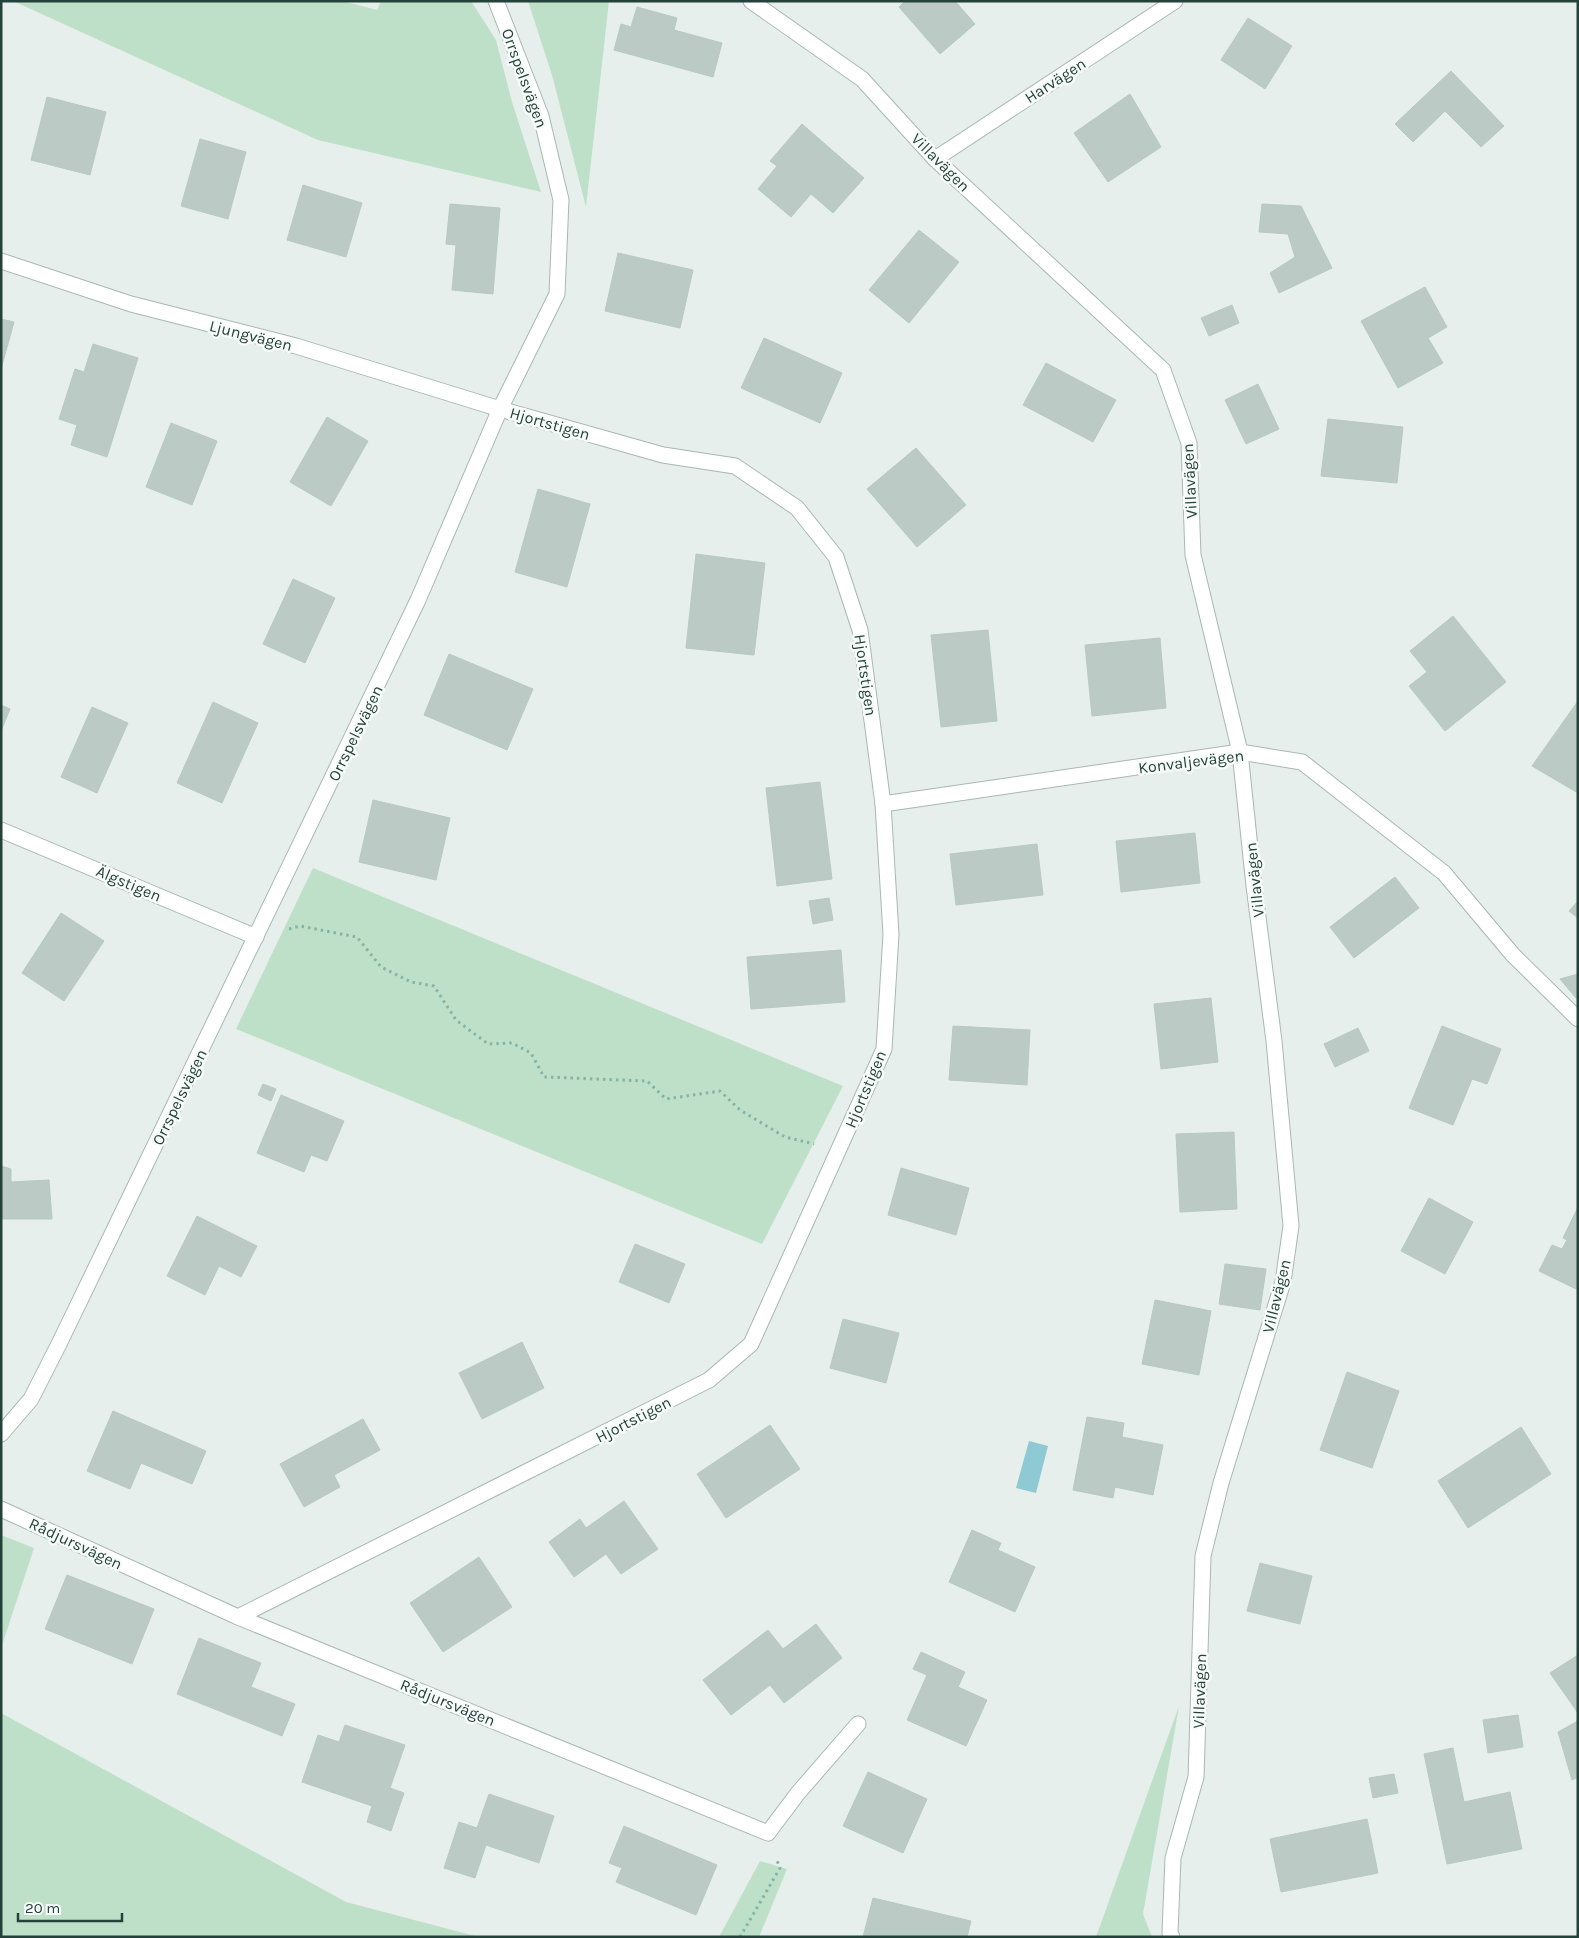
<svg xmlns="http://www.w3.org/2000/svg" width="1579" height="1938" font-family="Karla,sans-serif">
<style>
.green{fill:#bfe0c8}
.water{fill:#8ec9d4}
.building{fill:#bbcac4;stroke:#b8c9c2}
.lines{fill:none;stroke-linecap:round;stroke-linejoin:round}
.minor-casing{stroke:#a8b8b2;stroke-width:17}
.path{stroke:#86b3a5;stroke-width:3;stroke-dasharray:2.5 4;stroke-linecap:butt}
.minor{stroke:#fff;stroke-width:15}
.labels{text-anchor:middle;stroke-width:5;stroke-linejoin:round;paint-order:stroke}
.street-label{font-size:16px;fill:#24423a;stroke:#f7fbf9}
</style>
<rect width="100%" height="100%" fill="#e6efeb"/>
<!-- green -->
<g class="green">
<path d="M13 1H343L377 10 381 1H471L496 40 512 102 541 192 318 140Z"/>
<path d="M528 1H609L586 207 552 75Z"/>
<path d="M313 868 843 1086 762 1244 236 1029Z"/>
<path d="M1 1535 34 1548 1 1648Z"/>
<path d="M1179 1706 1143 1914 1152 1937H1096Z"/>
<path d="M1 1713 346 1902 479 1937H1Z"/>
<path d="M760 1861 787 1869 759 1937H719Z"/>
</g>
<!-- water -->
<path class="water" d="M1029 1441 1048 1446 1036 1493 1016 1488Z"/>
<!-- building -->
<g class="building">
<path d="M905 1H955L975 24 940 54 899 7Z"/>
<path d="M637 7 677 18 674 30 722 43 713 77 614 50 621 24 631 27Z"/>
<path d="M1248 18 1292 46 1265 89 1221 60Z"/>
<path d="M1451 71 1504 126 1481 147 1445 111 1413 142 1395 124Z"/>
<path d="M1130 94 1161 147 1108 182 1074 133Z"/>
<path d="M47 97 106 112 90 175 31 160Z"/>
<path d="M802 124 864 178 833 213 811 194 791 217 758 189 777 166 770 161Z"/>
<path d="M200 139 246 152 228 219 181 206Z"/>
<path d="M303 185 362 203 346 257 287 240Z"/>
<path d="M450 204 500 208 493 294 452 290 456 245 446 244Z"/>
<path d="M1262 204 1301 206 1332 268 1279 293 1270 273 1295 257 1288 234 1259 232Z"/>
<path d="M919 230 959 262 909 323 869 290Z"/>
<path d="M618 253 693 270 680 328 605 311Z"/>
<path d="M1425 287 1447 327 1428 338 1443 363 1398 388 1361 321Z"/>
<path d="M1232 305 1239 323 1209 336 1201 318Z"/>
<path d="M1 319 14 322 1 369Z"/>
<path d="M764 338 842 373 820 423 741 388Z"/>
<path d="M93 344 138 358 107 457 71 445 77 425 59 419 75 369 84 372Z"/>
<path d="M1046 363 1116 400 1093 442 1023 405Z"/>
<path d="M1258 384 1279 429 1246 444 1225 400Z"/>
<path d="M327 417 368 441 331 506 290 482Z"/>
<path d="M1328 419 1403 427 1397 483 1321 476Z"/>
<path d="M171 423 217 441 192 505 146 487Z"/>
<path d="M916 448 966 505 917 547 867 489Z"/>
<path d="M538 489 590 504 567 587 515 572Z"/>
<path d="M696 554 765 563 754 655 686 648Z"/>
<path d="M293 579 335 598 305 663 263 644Z"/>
<path d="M1453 616 1506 682 1445 731 1409 686 1427 672 1410 651Z"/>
<path d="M988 630 997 721 941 727 931 635Z"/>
<path d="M1160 638 1166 708 1092 716 1085 645Z"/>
<path d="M449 654 533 689 507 750 424 715Z"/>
<path d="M1578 701V793L1532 766Z"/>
<path d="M213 702 258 723 222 803 177 783Z"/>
<path d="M1 705 10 709 1 731Z"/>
<path d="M92 707 128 723 97 793 61 777Z"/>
<path d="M820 782 832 879 777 886 766 788Z"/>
<path d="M373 800 450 818 436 880 359 862Z"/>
<path d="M1195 833 1200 883 1121 892 1116 841Z"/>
<path d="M1037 844 1043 895 956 905 950 854Z"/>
<path d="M1395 877 1419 908 1354 958 1330 927Z"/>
<path d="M829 898 833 920 813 924 809 901Z"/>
<path d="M1578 901V918L1569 911Z"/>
<path d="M61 913 104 941 64 1001 22 973Z"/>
<path d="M841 950 845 1002 751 1009 747 957Z"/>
<path d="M1578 974V998H1576L1560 979Z"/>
<path d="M1211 998 1218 1062 1161 1069 1154 1004Z"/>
<path d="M953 1026 1030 1030 1027 1085 949 1080Z"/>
<path d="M1442 1026 1501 1049 1487 1084 1472 1079 1453 1125 1409 1108Z"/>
<path d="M1358 1028 1369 1051 1335 1067 1324 1044Z"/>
<path d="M263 1084 276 1089 271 1101 258 1095Z"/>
<path d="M281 1095 344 1121 327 1161 311 1155 304 1172 257 1153Z"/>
<path d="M1234 1132 1237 1209 1180 1212 1176 1134Z"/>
<path d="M1 1166 11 1169V1182L49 1180 52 1219H1Z"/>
<path d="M901 1168 969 1188 956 1235 888 1215Z"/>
<path d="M1429 1198 1473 1222 1445 1274 1401 1251Z"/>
<path d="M1578 1207V1285L1576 1289 1539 1271 1552 1245 1562 1249 1567 1240 1563 1238Z"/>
<path d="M197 1216 257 1246 241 1277 219 1266 205 1295 167 1276Z"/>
<path d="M635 1244 685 1264 669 1303 619 1282Z"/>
<path d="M1225 1264 1266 1269 1260 1310 1219 1304Z"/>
<path d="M1155 1300 1211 1311 1199 1375 1142 1364Z"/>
<path d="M843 1319 899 1333 886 1383 830 1368Z"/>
<path d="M522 1342 544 1388 482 1419 459 1373Z"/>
<path d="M1347 1372 1399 1391 1372 1468 1320 1450Z"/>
<path d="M113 1411 206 1451 192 1484 141 1463 130 1489 87 1471Z"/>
<path d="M1087 1417 1124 1423 1122 1437 1163 1445 1153 1495 1115 1487 1113 1498 1073 1490Z"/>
<path d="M363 1419 380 1450 334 1475 340 1487 304 1507 280 1464Z"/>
<path d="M770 1425 800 1469 726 1518 697 1474Z"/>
<path d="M1521 1427 1551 1474 1468 1528 1438 1481Z"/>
<path d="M624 1501 658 1549 621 1574 606 1554 574 1577 549 1542 580 1519 586 1528Z"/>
<path d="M972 1530 1001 1543 998 1550 1035 1567 1015 1612 949 1582Z"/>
<path d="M479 1557 512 1607 443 1652 410 1603Z"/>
<path d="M1260 1563 1312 1576 1300 1624 1247 1611Z"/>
<path d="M67 1575 154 1609 132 1664 45 1629Z"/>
<path d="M816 1624 842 1658 784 1703 770 1685 731 1715 703 1680 768 1630 783 1649Z"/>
<path d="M199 1638 261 1663 251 1687 295 1704 282 1736 177 1694Z"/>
<path d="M921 1652 965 1672 958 1687 987 1700 966 1746 907 1720 927 1675 913 1669Z"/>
<path d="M1578 1655V1713L1550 1673Z"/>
<path d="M1518 1715 1523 1747 1488 1753 1483 1720Z"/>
<path d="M1578 1721V1777L1572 1780 1558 1732Z"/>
<path d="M345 1725 405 1745 390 1788 404 1793 391 1831 367 1822 372 1806 302 1782 318 1735 339 1742Z"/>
<path d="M1453 1748 1464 1802 1510 1792 1522 1849 1447 1864 1424 1754Z"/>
<path d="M868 1772 927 1799 903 1853 843 1826Z"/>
<path d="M1394 1774 1398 1793 1373 1798 1369 1778Z"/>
<path d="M489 1794 554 1816 539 1863 486 1845 475 1878 444 1868 459 1822 477 1828Z"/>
<path d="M1367 1819 1378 1873 1281 1892 1270 1839Z"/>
<path d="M624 1826 717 1865 696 1915 616 1882 622 1868 609 1863Z"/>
<path d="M873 1898 971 1921 967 1937H863Z"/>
</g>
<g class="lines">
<defs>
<g id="minor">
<path d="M751 1 862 79 935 159 1163 370 1189 443 1193 555 1240 752 1254 886 1274 1041 1291 1226 1283 1282 1221 1483 1203 1556 1196 1777 1173 1858 1170 1933 1172 1937"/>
<path d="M935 159 1175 1"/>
<path d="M1 261 131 304 296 346 500 409 663 455 735 466 797 508 836 557 860 630 883 804 891 934 884 1049 751 1344 709 1380 238 1617"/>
<path d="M883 804 1240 752 1302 762 1444 873 1513 955 1578 1019"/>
<path d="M1 830 256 937"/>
<path d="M1 1434 31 1399 59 1344 418 600 500 409 557 294 561 200 541 116 496 1"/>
<path d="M1 1509 238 1617 768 1833 798 1793 858 1724"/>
</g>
</defs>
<!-- minor casing -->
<use href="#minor" class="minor-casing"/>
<!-- path -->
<g class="path">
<path d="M289 929 300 926 357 937 381 967 411 982 434 986 456 1020 488 1044 512 1043 531 1053 544 1077 647 1081 666 1099 720 1091 740 1110 785 1137 814 1144"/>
<path d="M740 1937 780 1868 776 1858"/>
</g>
<!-- minor -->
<use href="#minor" class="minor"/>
</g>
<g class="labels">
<!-- street labels -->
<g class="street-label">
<text transform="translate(525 78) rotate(70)" y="6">Orrspelsvägen</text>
<text transform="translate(1055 80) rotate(-33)" y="6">Harvägen</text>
<text transform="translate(941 162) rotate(45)" y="6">Villavägen</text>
<text transform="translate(251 335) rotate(14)" y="6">Ljungvägen</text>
<text transform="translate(550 423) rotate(16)" y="6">Hjortstigen</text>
<text transform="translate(1189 481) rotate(-93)" y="6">Villavägen</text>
<text transform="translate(866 675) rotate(82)" y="6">Hjortstigen</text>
<text transform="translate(355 733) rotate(-64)" y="6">Orrspelsvägen</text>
<text transform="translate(1191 761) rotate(-7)" y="6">Konvaljevägen</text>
<text transform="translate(1254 880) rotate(-96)" y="6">Villavägen</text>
<text transform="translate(129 883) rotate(23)" y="6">Älgstigen</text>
<text transform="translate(865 1089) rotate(-67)" y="6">Hjortstigen</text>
<text transform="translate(179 1097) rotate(-64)" y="6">Orrspelsvägen</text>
<text transform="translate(1276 1296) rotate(-76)" y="6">Villavägen</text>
<text transform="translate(633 1419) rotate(-27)" y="6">Hjortstigen</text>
<text transform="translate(76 1543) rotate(25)" y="6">Rådjursvägen</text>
<text transform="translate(1199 1691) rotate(-88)" y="6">Villavägen</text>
<text transform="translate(448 1702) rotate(22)" y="6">Rådjursvägen</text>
</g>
</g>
<!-- border -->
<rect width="1579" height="1938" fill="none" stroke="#24423a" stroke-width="5"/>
<!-- scale -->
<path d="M18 1913v8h104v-8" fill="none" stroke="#24423a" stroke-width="2.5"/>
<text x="25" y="1913" font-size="15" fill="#24423a" stroke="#f7fbf9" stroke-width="4" paint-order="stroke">20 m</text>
</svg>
